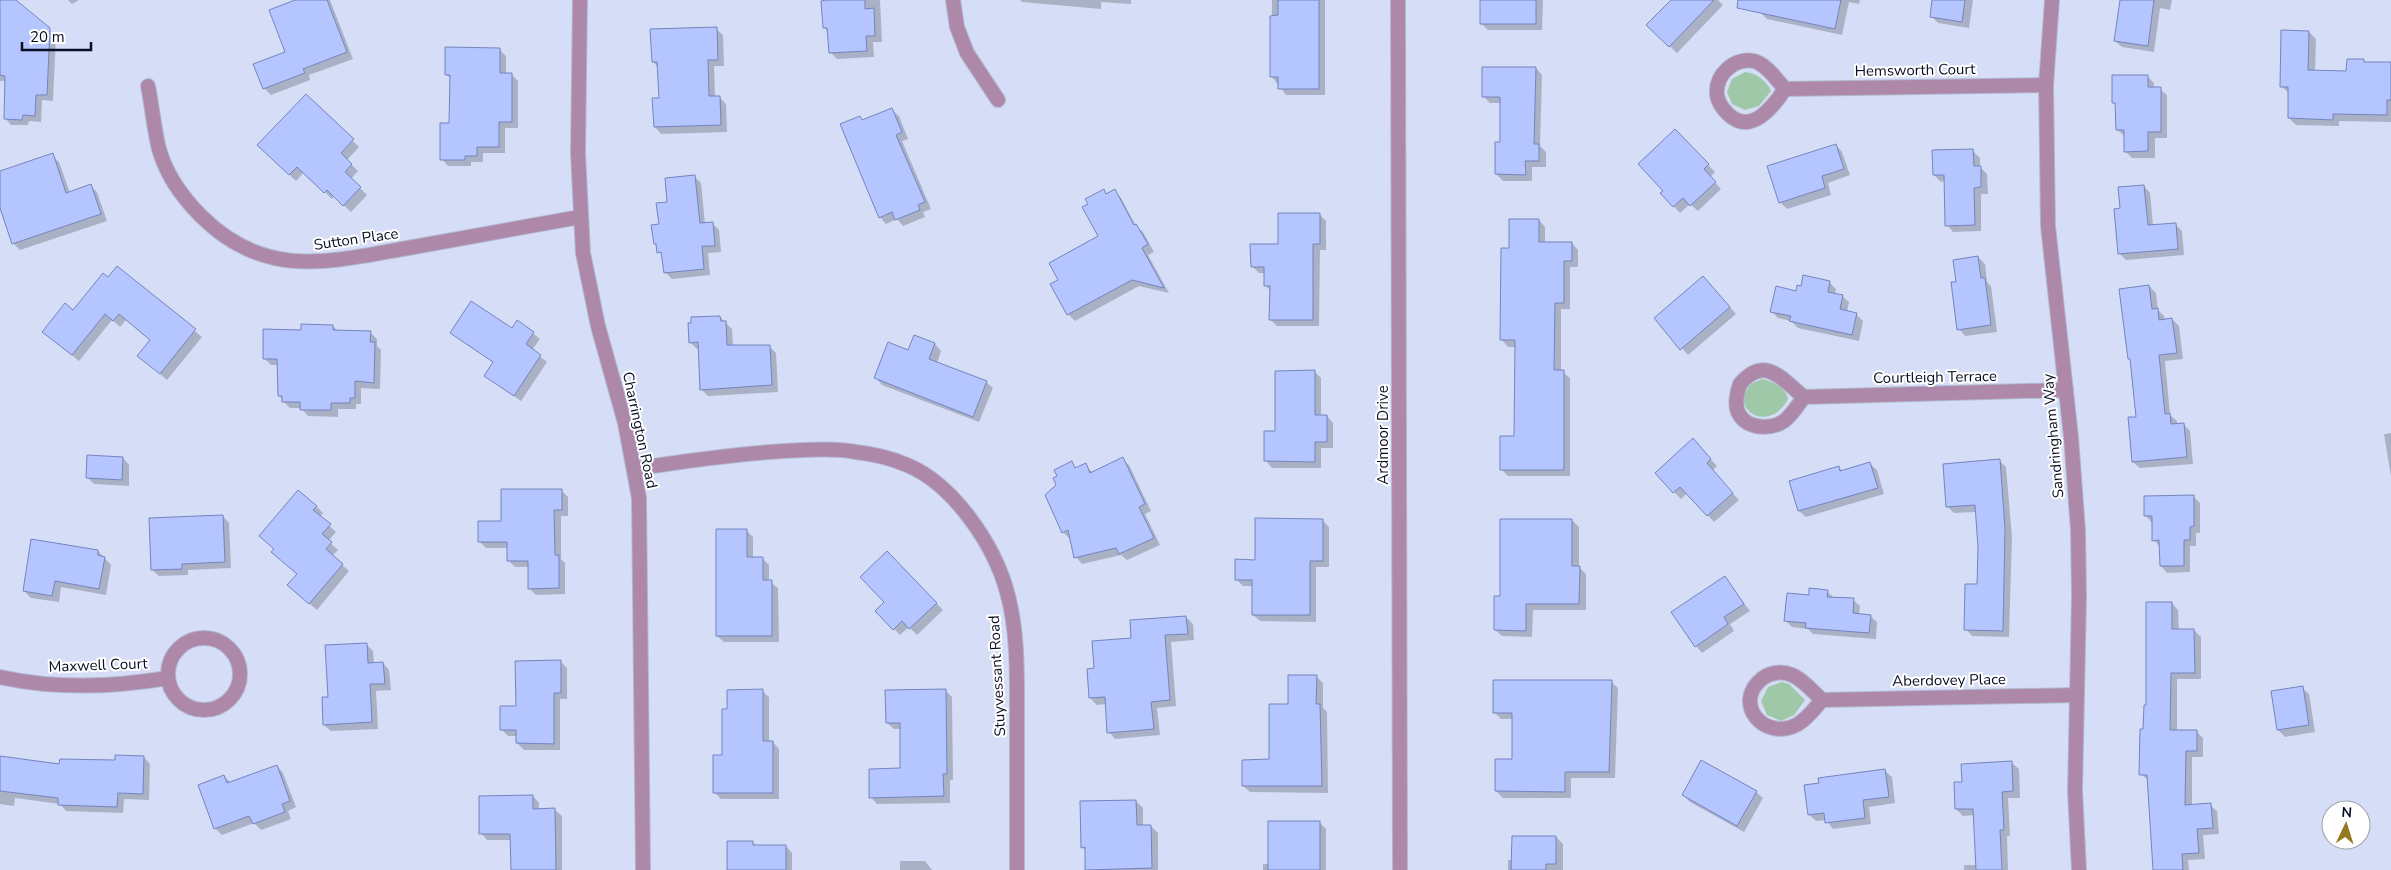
<svg xmlns="http://www.w3.org/2000/svg" width="2391" height="870" font-family="'Nunito Sans',sans-serif">
<style>
.green{fill:#9fc8a8}
.shadow{fill:#0003}
.building{fill:#b4c5ff;stroke:#7484bd}
.lines{fill:none;stroke-linecap:round;stroke-linejoin:round}
.minor-casing{stroke:#b1b9d1;stroke-width:16}
.minor{stroke:#ae88a9;stroke-width:14}
.labels{text-anchor:middle;stroke-width:4;stroke-linejoin:round;paint-order:stroke}
.street-label{font-size:15px;fill:#090e23;stroke:#fff}
</style>
<rect width="100%" height="100%" fill="#d6def7"/>
<!-- green -->
<g class="green">
<path d="M1745 72C1756 73 1766 80 1771 91L1759 106 1745 110 1732 104 1727 92 1732 79Z"/>
<path d="M1762 379C1773 381 1786 388 1788 399 1769 435 1727 409 1751 384Z"/>
<path d="M1782 682 1789 684 1805 700 1794 715 1781 721 1767 715 1761 701 1768 687Z"/>
</g>
<!-- shadow -->
<g class="shadow">
<path d="M0 0H14L56 36 53 101 42 100 41 122 29 121 28 125H11L5 118 6 81H0Z"/>
<path d="M68 0H79L72 4Z"/>
<path d="M298 0H330L353 59 309 75 310 80 271 95 264 88 286 52Z"/>
<path d="M827 0H880L882 42H873L874 57 837 59 830 52 829 32 824 28Z"/>
<path d="M1020 0H1131V4L1101 2V9L1022 2Z"/>
<path d="M1272 0H1325V95H1286L1272 77Z"/>
<path d="M1482 0H1543L1542 30H1488L1482 24Z"/>
<path d="M1673 0H1718L1723 5 1677 53 1648 25Z"/>
<path d="M1763 0H1860L1859 4 1849 2 1842 35 1767 19 1760 12Z"/>
<path d="M1933 0H1973L1969 28 1938 23 1931 16Z"/>
<path d="M2121 0H2172L2170 10 2160 8 2154 52 2122 47 2115 41Z"/>
<path d="M716 29 723 35 724 66H714L715 97H719L726 104 727 132 661 134 655 127 660 99 659 68 653 62Z"/>
<path d="M2309 32 2316 39 2315 72 2347 73 2363 60 2366 63 2391 64V122L2339 121V126L2296 125 2289 118V93L2281 86Z"/>
<path d="M499 49 506 56V74H511L518 81V128H505V153H483V162H471V166H448L442 159 451 124V79L446 74Z"/>
<path d="M1536 68 1542 75 1540 146 1546 152V167H1532V181H1503L1496 174 1501 143V103H1490L1483 96Z"/>
<path d="M2148 77 2154 83V89H2160L2167 95V138H2155V158H2132L2125 151V136L2117 130V106L2113 102Z"/>
<path d="M306 96 359 147 347 160 358 171 351 179 367 195 351 212 334 196 332 199 304 172 296 181 259 145Z"/>
<path d="M892 110 899 116 908 139 902 141 931 209 923 212 925 217 903 226 897 219 886 224 880 217 860 118 863 121Z"/>
<path d="M1675 130 1715 172 1710 177 1721 189 1698 211 1690 204 1680 213 1662 193 1665 191Z"/>
<path d="M1836 145 1842 152 1850 175 1828 183 1831 195 1787 209 1780 202Z"/>
<path d="M1973 151 1980 158V167L1987 174 1988 194H1981V231L1953 232 1947 225 1946 181 1941 182 1934 175Z"/>
<path d="M52 155 59 162 70 193 91 186 97 192 107 221 20 250 13 243 0 204V172Z"/>
<path d="M694 176 701 183 705 224 712 223 719 230 721 252 708 253 710 275 672 279 665 272 663 257 655 244 669 203Z"/>
<path d="M2144 186 2150 193 2153 226 2175 224 2182 231 2184 255 2126 260 2119 253 2121 209Z"/>
<path d="M1103 190 1108 195 1114 191 1121 198 1136 226 1143 232 1154 252 1148 255 1169 293 1139 286 1075 321 1068 314 1059 280 1100 237 1090 204Z"/>
<path d="M1319 214 1326 221V250H1320L1319 326H1277L1271 320V291L1265 285V273H1259L1252 266Z"/>
<path d="M1539 220 1545 227V243H1572L1578 250V267H1570V309H1561V371L1570 378V476H1508L1501 469 1516 437V347H1508L1502 340 1510 249Z"/>
<path d="M1978 257 1985 264 1987 282 1991 286 1997 332 1965 336 1959 329 1957 283Z"/>
<path d="M117 268 202 337 167 380 139 356 151 340 126 320 120 327 112 320 79 361 51 338 74 311Z"/>
<path d="M1703 277 1736 314 1688 355 1655 318Z"/>
<path d="M1829 282 1836 289 1835 294 1842 296 1849 302 1847 312 1856 314 1863 321 1859 341 1798 328 1791 321 1778 318 1772 312 1797 292Z"/>
<path d="M2149 286 2156 293 2158 310 2164 316 2165 320 2172 319 2179 326 2183 359 2165 361 2170 415 2177 421V425L2183 424 2190 431 2193 464 2140 468 2133 462 2137 418 2132 361 2129 359Z"/>
<path d="M720 317 732 329 733 346H769L776 353 778 392 708 396 701 389 700 349H697L690 342Z"/>
<path d="M333 326 338 331 370 332 377 339V346L381 350 380 389 361 388V404H356V409H338V417L308 416 301 408H290L283 401 279 395V365H271L264 358 302 331Z"/>
<path d="M512 330 533 333 540 339 532 350 547 362 521 401 486 376 494 363 451 333Z"/>
<path d="M915 337 935 344 941 351 937 363 986 382 993 388 979 422 882 385 876 378 909 352Z"/>
<path d="M1315 372 1321 378V416H1327L1333 423V448H1321V468H1272L1266 461 1276 432Z"/>
<path d="M2391 433V477L2384 434Z"/>
<path d="M1699 447 1717 466 1712 471 1739 500 1714 522 1687 493 1681 499 1674 492Z"/>
<path d="M123 458 129 465V486L94 484 87 477Z"/>
<path d="M1122 459 1129 465 1151 511 1145 514 1160 545 1127 560 1121 555 1082 564 1076 557 1070 539 1063 532 1058 486 1071 463 1077 469 1085 465 1093 473Z"/>
<path d="M2000 461 2006 467 2012 537 2009 637 1972 636 1966 629 1978 585 1979 547 1976 512 1954 513 1948 507Z"/>
<path d="M1870 464 1877 470 1884 494 1806 517 1799 511 1791 481 1839 467 1843 472Z"/>
<path d="M561 490 568 497V516H561V559L565 563V594L536 595 529 588V567H515L508 560V548H486L479 541 502 522Z"/>
<path d="M2193 496 2200 503V533H2196V546H2190V572L2167 573 2161 566 2160 547 2154 540 2152 523 2146 516Z"/>
<path d="M316 506 323 513 320 517 336 532 328 541 338 550 332 556 349 571 317 610 295 592 298 574 273 552Z"/>
<path d="M223 516 229 523 231 568 188 570V575L159 576 152 570Z"/>
<path d="M1322 520 1329 527V567H1316V622L1260 621 1253 615 1254 586H1243L1237 580 1257 561Z"/>
<path d="M1572 520 1579 527V567L1586 574V610H1533L1532 637 1502 636 1495 630 1501 597Z"/>
<path d="M746 530 753 537V558H762L769 565V581L778 588 779 642H724L717 636Z"/>
<path d="M98 551 111 565 106 595 61 587 59 602 31 598 24 591Z"/>
<path d="M887 553 943 610 917 635 909 627 900 635 876 611 885 602Z"/>
<path d="M1725 578 1750 611 1730 624 1734 631 1702 653 1696 646Z"/>
<path d="M1827 591 1834 598 1853 600 1860 606 1859 615 1870 616 1877 622 1876 639 1813 634 1808 629 1792 627 1786 621 1810 596Z"/>
<path d="M2172 603 2178 610 2179 630H2194L2201 637V679H2177V731H2196L2203 738V757H2192V806L2210 805 2217 811 2219 834 2203 835 2205 859 2188 860 2189 870H2155L2149 781 2141 774 2147 706Z"/>
<path d="M1186 617 1193 624 1194 640 1171 642 1176 706 1157 708 1160 735 1115 739 1109 732 1106 704 1097 705 1090 698 1095 669 1133 639Z"/>
<path d="M366 644 373 651 374 664 383 663 389 670 391 690 376 691 378 729 331 731 324 725 330 698Z"/>
<path d="M561 662 567 668V699H560V750H524L517 743V736H508L501 729 517 707Z"/>
<path d="M1316 676 1323 683V708L1327 712 1328 793 1250 792 1243 786 1270 761 1289 705Z"/>
<path d="M1611 682 1618 688 1615 778H1571V798H1503L1496 791 1513 761 1514 719H1501L1494 712Z"/>
<path d="M2302 688 2309 694 2315 732 2285 737 2278 730 2272 692Z"/>
<path d="M945 690 952 697 953 780H950V803L877 804 871 797 902 770 901 729H894L887 723Z"/>
<path d="M762 691 769 697V742H773L779 749V799H721L715 793 724 756 728 710Z"/>
<path d="M144 757 150 764 149 800 124 799 123 813 66 811 60 804 15 798 14 806 0 804V758L61 765Z"/>
<path d="M2012 763 2019 769 2020 798H2008L2010 836H2007L2008 870H1964V865H1977L1975 815 1963 816 1956 809 1963 783Z"/>
<path d="M277 766 283 773 296 807 288 811 291 819 261 830 254 823 222 835 215 828 224 776 231 783Z"/>
<path d="M1885 771 1892 777 1895 803 1869 807 1871 824 1833 829 1826 820 1816 821 1809 814Z"/>
<path d="M1756 792 1763 798 1744 832 1690 802 1683 795Z"/>
<path d="M533 796 539 803V810H555L562 816V870H512V840H487L481 833Z"/>
<path d="M1136 801 1143 808V827L1151 826 1158 833V870H1086V851L1082 847Z"/>
<path d="M1319 822 1326 829V870H1263V864H1269Z"/>
<path d="M1556 837 1563 844V870H1508V860H1513Z"/>
<path d="M752 842 757 846H786L792 853V870H729Z"/>
<path d="M900 861H925L932 870H900Z"/>
</g>
<!-- building -->
<g class="building">
<path d="M0 0H16L50 28 47 95H36L35 116 23 115 22 120 4 119 5 76 0 75Z"/>
<path d="M295 0H327L347 52 303 69 305 73 263 89 253 64 285 52 269 10Z"/>
<path d="M826 0H865V9L874 8 875 36H866L867 51 829 53 827 28H823L821 1Z"/>
<path d="M1278 0H1319V89H1278V77H1270V16L1278 15Z"/>
<rect x="1480" y="0" width="56" height="24"/>
<path d="M1671 0H1714L1669 47 1646 25Z"/>
<path d="M1738 0H1841L1835 29 1737 8Z"/>
<path d="M1932 0H1965L1962 22 1930 17Z"/>
<path d="M2120 0H2154L2148 46 2114 41Z"/>
<path d="M717 27 718 60H708L709 96H720L721 125 654 127 652 98H659L657 62H652L650 29Z"/>
<path d="M2281 30 2309 31 2308 70 2346 71 2347 59H2364V62H2391V100H2387V115L2333 114V120L2288 118V87H2280Z"/>
<path d="M445 47 500 48V73H512V122H499V147H477V156H465V160H440V123H449L450 75H445Z"/>
<path d="M1482 67H1536L1534 144H1539V161H1525L1526 175 1495 174V142H1500V97H1482Z"/>
<path d="M2112 75H2148V87H2161V132H2148V151L2124 152V130H2116L2115 103H2112Z"/>
<path d="M306 94 354 139 341 153 352 164 345 172 361 187 343 206 327 190 324 193 297 167 289 175 257 145Z"/>
<path d="M892 108 902 132 896 135 925 202 918 205 920 210 895 220 892 212 879 218 840 124 860 116 862 120Z"/>
<path d="M1675 129 1709 164 1704 169 1716 182 1690 206 1683 198 1673 207 1660 193 1663 191 1638 164Z"/>
<path d="M1836 144 1844 169 1822 176 1825 188 1779 203 1767 166Z"/>
<path d="M1973 149 1974 166H1981V187L1974 188 1975 225 1945 226 1944 175H1933L1932 150Z"/>
<path d="M53 153 66 193 91 184 101 214 12 244 0 208V171Z"/>
<path d="M695 175 700 223 713 222 715 246H702L704 269 664 273 661 252 657 253 656 244H654L651 225 659 224 656 203 667 202 665 178Z"/>
<path d="M2144 185 2148 225 2176 223 2178 249 2118 254 2114 209 2120 208 2118 187Z"/>
<path d="M1104 189 1106 194 1115 189 1134 225 1136 224 1148 244 1142 248 1164 288 1132 280 1067 315 1050 284 1058 280 1049 263 1098 236 1082 207 1088 204 1085 199Z"/>
<path d="M1278 213H1320V244H1313V320H1269L1270 286H1264V267H1251L1250 244H1278Z"/>
<path d="M1509 219H1539V242H1572V261H1564V303H1555L1554 370H1564V470H1500V436H1514L1515 340H1500L1501 248H1509Z"/>
<path d="M1978 256 1981 278H1985L1991 325 1957 330 1951 282H1956L1953 260Z"/>
<path d="M117 266 196 329 160 374 137 356 150 340 119 314 113 321 105 314 72 355 42 332 65 303 73 310 103 273 108 277Z"/>
<path d="M1803 275 1830 281 1828 292 1843 295 1840 309 1857 313 1852 335 1789 321 1791 316 1770 312 1776 286 1796 291 1797 285 1801 286Z"/>
<path d="M1703 276 1730 307 1680 350 1654 318Z"/>
<path d="M2149 285 2152 309 2158 308 2159 320 2172 318 2177 353 2159 355 2165 414 2170 413 2171 424 2184 423 2187 457 2132 462 2128 417H2136L2130 359H2128L2119 289Z"/>
<path d="M471 301 512 328 517 320 534 332 526 344 541 355 514 396 484 376 493 362 450 333Z"/>
<path d="M720 316 721 321H726L727 345H770L772 385 700 390 698 342 689 343 688 323H691V317Z"/>
<path d="M301 324 333 325V330L371 331 370 342H375L374 383 355 381V398H350V403H331V410H300V402H282V396H278L277 359H263V329L301 330Z"/>
<path d="M914 335 935 343 929 359 987 381 973 417 874 378 888 342 908 350Z"/>
<path d="M1315 370V415H1327V442H1315V462L1264 461V431H1275V371Z"/>
<path d="M1693 438 1711 459 1707 463 1733 493 1707 516 1680 487 1673 493 1655 473Z"/>
<path d="M87 455 123 457 122 480 86 478Z"/>
<path d="M1123 457 1145 504 1139 507 1154 538 1119 554 1116 548 1074 558 1068 530 1062 533 1045 495 1056 485 1053 478 1057 476 1054 470 1072 461 1075 468 1086 463 1090 473Z"/>
<path d="M2000 459 2005 529 2003 631 1964 630 1965 584H1977L1978 547 1975 505 1946 507 1943 464Z"/>
<path d="M1870 462 1878 488 1798 511 1789 481 1839 466 1840 471Z"/>
<path d="M501 489H562V510H554L555 555H559V588L528 589V561H507V542H478V521H501Z"/>
<path d="M298 490 317 506 313 510 331 524 322 534 332 542 326 549 343 564 309 604 287 585 297 574 271 552 274 549 259 536Z"/>
<path d="M2194 495V526L2190 527V540H2184V566H2160L2159 540 2152 541V516H2144V496Z"/>
<path d="M223 515 225 562 182 564V569L151 570 149 518Z"/>
<path d="M1255 518 1323 519V561H1310V615H1252V580H1235V559L1255 560Z"/>
<path d="M1500 519H1572V566H1580L1579 604H1526V631L1494 630V596H1500Z"/>
<path d="M716 529H747V557H763V580H772V636H716Z"/>
<path d="M31 539 98 550V555L105 557 99 589 55 581 52 596 23 591Z"/>
<path d="M887 551 937 603 909 629 902 621 893 630 875 611 884 602 860 577Z"/>
<path d="M1725 576 1744 604 1724 617 1728 624 1695 647 1671 612Z"/>
<path d="M1809 588 1828 590 1827 597 1854 598 1853 613 1871 615 1869 633 1805 628 1806 623 1784 621 1787 593 1809 595Z"/>
<path d="M2146 602H2172V629H2194L2195 673H2171L2170 730H2197V751H2186L2185 805 2211 803 2213 828 2197 829 2199 853 2182 854 2183 870H2153L2147 775H2139L2140 729H2143L2144 705H2146Z"/>
<path d="M1186 616 1188 634 1165 635 1170 700 1151 702 1154 729 1107 733 1105 697 1089 698 1087 669 1094 668 1092 641 1131 638 1130 620Z"/>
<path d="M367 643 368 663 383 662 385 684H370L372 722 323 725 322 697H328L325 645Z"/>
<path d="M561 660V693H554V744L516 743V730H500V706H516L515 661Z"/>
<path d="M1288 675H1317L1316 704H1320L1322 786H1242V760L1269 759V704H1288Z"/>
<path d="M1493 680H1612L1609 772H1565V792L1495 791V759H1512V713H1493Z"/>
<path d="M2303 686 2309 725 2277 730 2271 691Z"/>
<path d="M763 689V741H773V793H713V755H722V709H727V690Z"/>
<path d="M946 689 947 774H943L944 796 869 798V769L900 768V723H886L885 690Z"/>
<path d="M115 755 144 756 143 794 118 793 117 807 58 805V798L0 791V756L59 764 60 759 115 760Z"/>
<path d="M1701 760 1757 791 1737 826 1682 795Z"/>
<path d="M2012 761 2013 791 2002 792 2004 830H2000L2002 870H1976L1973 809H1955L1954 782H1962L1961 764Z"/>
<path d="M277 765 290 801 282 804 285 812 253 824 249 816 214 829 198 785 224 775 227 783Z"/>
<path d="M1885 769 1889 797 1863 800 1865 818 1825 823 1824 813 1808 815 1804 785 1819 783 1818 778Z"/>
<path d="M533 795V809L555 808 556 870H511L510 834H479V796Z"/>
<path d="M1136 800 1137 825H1151L1152 868 1085 870V847L1081 848 1080 801Z"/>
<rect x="1268" y="821" width="52" height="49"/>
<path d="M1512 836H1556V864H1546V870H1511Z"/>
<path d="M727 841H753V845H786V870H727Z"/>
</g>
<g class="lines">
<defs>
<g id="minor">
<path d="M580 0 578 153 583 253 598 326 625 423 639 498 643 870"/>
<path d="M953 0 957 27 967 53 998 100"/>
<path d="M1398 0 1400 870"/>
<path d="M2052 0 2046 85 2048 226 2071 437 2078 530 2079 597 2075 791 2079 870"/>
<path d="M148 86C152 106 154 129 159 149 166 174 183 198 201 216 265 280 329 262 408 248 465 238 522 227 580 217"/>
<path d="M1785 89C1773 107 1751 136 1728 114 1723 109 1718 103 1717 95 1715 75 1734 57 1754 61 1766 64 1777 80 1785 89L2046 85"/>
<path d="M1804 397C1798 405 1792 415 1784 421 1771 430 1747 429 1739 414 1734 406 1737 392 1740 384 1766 354 1782 380 1804 397L2066 390"/>
<path d="M634 469C684 461 734 454 784 451 808 450 832 448 856 452 873 454 891 458 907 465 953 484 994 544 1007 592 1018 631 1017 674 1017 715 1017 767 1017 818 1017 870"/>
<circle cx="204" cy="674" r="36"/>
<path d="M0 677C54 689 114 687 168 678"/>
<path d="M1822 700C1815 708 1808 718 1798 724 1764 743 1731 702 1763 678 1771 672 1783 671 1792 675 1804 680 1813 692 1822 700L2077 695"/>
</g>
</defs>
<!-- minor casing -->
<use href="#minor" class="minor-casing"/>
<!-- minor -->
<use href="#minor" class="minor"/>
</g>
<g class="labels">
<!-- street labels -->
<g class="street-label">
<text transform="translate(1915 70) rotate(-1)" y="5">Hemsworth Court</text>
<text transform="translate(356 239) rotate(-8)" y="5">Sutton Place</text>
<text transform="translate(1935 377) rotate(-1)" y="5">Courtleigh Terrace</text>
<text transform="translate(640 430) rotate(78)" y="5">Charrington Road</text>
<text transform="translate(1383 435) rotate(-90)" y="5">Ardmoor Drive</text>
<text transform="translate(2053 436) rotate(-95)" y="5">Sandringham Way</text>
<text transform="translate(98 665) rotate(-2)" y="5">Maxwell Court</text>
<text transform="translate(997 676) rotate(-93)" y="5">Stuyvessant Road</text>
<text transform="translate(1949 680) rotate(-1)" y="5">Aberdovey Place</text>
</g>
</g>
<!-- north arrow -->
<g transform="translate(2346 825) rotate(4)"><circle r="24" fill="#ffffff" stroke="#9d9fa7"/>
<path d="M0-4L9 19L0 12L-9 19Z" fill="#957a22"/>
<text y="-8" font-size="14" font-weight="bold" text-anchor="middle" fill="#090e23">N</text>
</g>
<!-- scale -->
<path d="M22 42v8h69v-8" fill="none" stroke="#090e23" stroke-width="2.5"/>
<text x="30" y="42" font-size="15" fill="#090e23" stroke="#ffffff" stroke-width="4" paint-order="stroke">20 m</text>
</svg>
